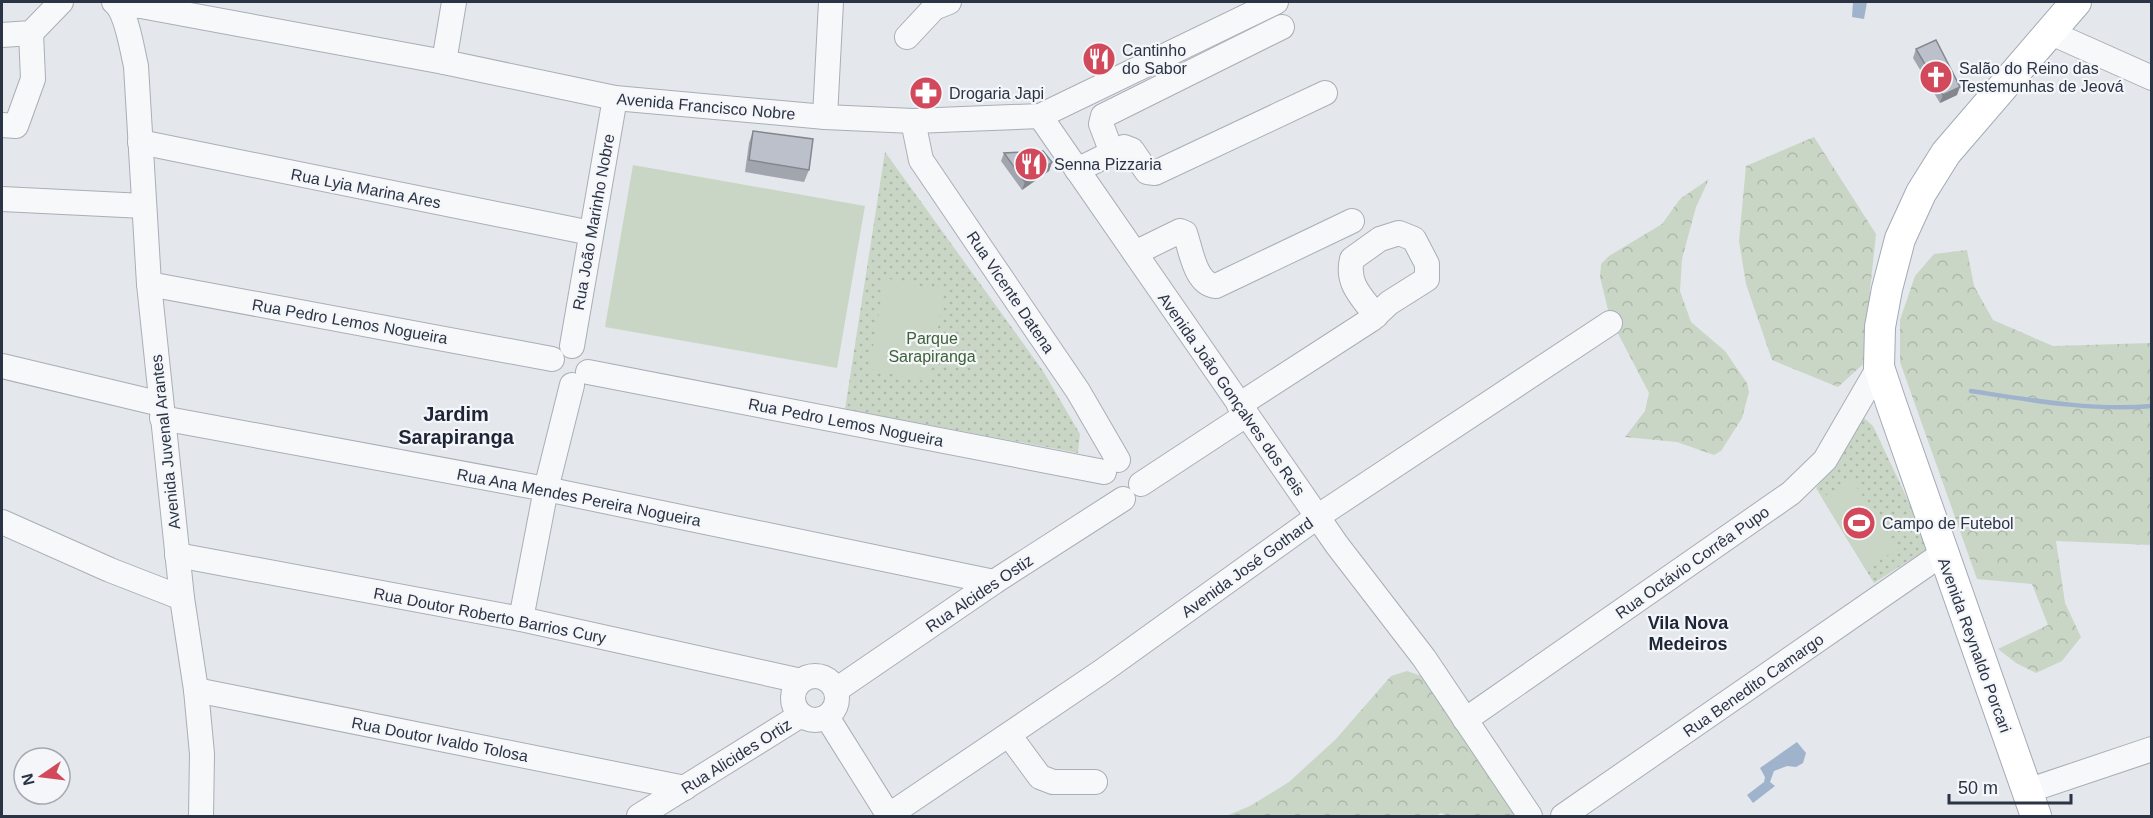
<svg xmlns="http://www.w3.org/2000/svg" width="2153" height="818" font-family="Arial,sans-serif">
<style>
.forest{fill:url(#forest-crowns)}
.park{fill:url(#park-dots)}
.garden{fill:#c9d6c5}
.water{fill:#9fb4cc}
.lines{fill:none;stroke-linecap:round;stroke-linejoin:round}
.stream{stroke:#9fb4cc;stroke-width:4.5}
.minor-casing{stroke:#a9aeb7;stroke-width:26}
.major-casing{stroke:#a3abb8;stroke-width:32}
.minor{stroke:#f7f8fa;stroke-width:24}
.major{stroke:#fff;stroke-width:30}
.wall{fill:#a1a5ae}
.shaded-wall{fill:#83868d}
.building{fill:#bbc0ca;stroke:#83868d;stroke-width:1.5}
.labels{text-anchor:middle;stroke-width:4.5;stroke-linejoin:round;paint-order:stroke}
.poi-label{font-size:16px;fill:#2b3445;stroke:#f4f6f9;text-anchor:start}
.street-label{font-size:16px;fill:#2b3445;stroke:#f4f6f9}
.park-label{font-size:16px;fill:#3f6138;stroke:#f4f6f9}
.neighbourhood-label{font-size:18px;font-weight:bold;fill:#1d2536;stroke:#f4f6f9}
.quarter-label{font-size:20px;font-weight:bold;fill:#1d2536;stroke:#f4f6f9}
</style>
<defs>
<pattern id="forest-crowns" width="20" height="18" patternUnits="userSpaceOnUse" patternTransform="scale(1.5)"><rect width="20" height="18" fill="#c9d6c5"/><path d="M2 6a3 3 0 1 1 6 0M12 15a3 3 0 1 1 6 0" fill="none" stroke="#adb8ab"/></pattern>
<pattern id="park-dots" width="8" height="8" patternUnits="userSpaceOnUse" patternTransform="scale(1.5)"><rect width="8" height="8" fill="#c9d6c5"/><path d="M2 2h.1M6 6h.1" fill="none" stroke="#adb8ab" stroke-width="1.8" stroke-linecap="round"/></pattern>
</defs>
<rect width="100%" height="100%" fill="#e4e7ec"/>
<!-- forest -->
<g class="forest">
<path d="M1814 137 1876 234 1870 290V358L1838 387 1772 360 1746 284 1739 241 1746 166Z"/>
<path d="M1709 179 1696 207 1682 259 1680 291 1691 322 1725 351 1747 383 1749 392 1742 418 1721 451 1714 455 1677 442 1625 437 1645 411 1649 393 1610 318 1600 277 1601 264 1609 256 1662 224 1680 199Z"/>
<path d="M1967 250 1974 286 1993 320 2053 346 2151 343V545L2056 541 2065 603 2081 637 2062 661 2036 673 2016 663 1998 649 2048 625 2032 584 1977 579 1900 362V320L1915 276 1934 254Z"/>
<path d="M1407 671 1430 679 1518 816H1447L1441 813 1436 816H1226L1250 806 1289 782 1336 739 1391 676Z"/>
</g>
<!-- park -->
<g class="park">
<path d="M885 152 1043 371 1080 434 1078 453 845 409Z"/>
<path d="M1864 418 1873 426 1930 547 1874 583 1816 488 1844 451 1853 427Z"/>
</g>
<!-- garden -->
<g class="garden">
<path d="M633 165 865 206 837 368 605 327Z"/>
<path d="M885 278 944 291 929 382 869 369Z"/>
<path d="M1851 479 1898 548 1866 570 1822 498Z"/>
</g>
<!-- water -->
<g class="water">
<path d="M1853 2H1867L1864 19 1852 17Z"/>
<path d="M1797 742 1806 753 1803 763 1796 767 1787 766 1774 771 1770 782 1775 786 1753 803 1747 795 1764 782 1765 777 1760 768Z"/>
</g>
<g class="lines">
<!-- stream -->
<path class="stream" d="M1971 391C2030 400 2091 411 2152 406"/>
<defs>
<g id="minor">
<path d="M114 2C127 12 132 50 136 66L149 284 182 598 196 690 202 754 201 816"/>
<path d="M118 5 141 6 444 62 615 98 825 117 913 121 1040 116 1276 2"/>
<path d="M2049 32 2152 78"/>
<path d="M2 35 31 33 61 2"/>
<path d="M907 37 934 8 949 2"/>
<path d="M444 62 454 2"/>
<path d="M1040 116 1337 545 1424 658 1530 816"/>
<path d="M825 117 831 2"/>
<path d="M913 121 921 160 1078 391 1118 460"/>
<path d="M2 125 16 126 33 79 31 33"/>
<path d="M140 142 591 233"/>
<path d="M1112 153 1101 124 1103 116 1282 27"/>
<path d="M1077 170 1124 147 1132 150 1147 172 1155 173 1325 93"/>
<path d="M2 199 144 206"/>
<path d="M1135 253 1180 231 1185 233C1191 250 1195 284 1216 286L1352 221"/>
<path d="M149 284 552 359"/>
<path d="M572 346 615 98"/>
<path d="M2 366 161 404"/>
<path d="M588 372 1104 472"/>
<path d="M1239 405 1372 319 1389 303 1427 279V264L1414 239 1399 233 1380 239 1352 259C1346 284 1362 297 1376 316"/>
<path d="M162 418 546 489 994 582"/>
<path d="M1141 484 1246 415"/>
<path d="M2 522 110 570 182 598"/>
<path d="M177 555 521 619 801 681"/>
<path d="M521 619 546 489 572 385"/>
<circle cx="815" cy="698" r="22"/>
<path d="M196 690 685 788"/>
<path d="M836 690 994 582 1123 499"/>
<path d="M827 717 889 816"/>
<path d="M1465 720 1791 493 1825 460 1879 367"/>
<path d="M1009 735 1040 777 1053 782H1095"/>
<path d="M2027 791 2152 749"/>
<path d="M639 816 801 715"/>
<path d="M888 816 1101 672 1317 517 1610 323"/>
<path d="M1563 816 1942 554"/>
</g>
<path id="major" d="M2036 816 1892 406 1879 367 1880 327 1887 289 1900 239 1921 193 1946 153 2076 2"/>
</defs>
<!-- minor casing -->
<use href="#minor" class="minor-casing"/>
<!-- major casing -->
<use href="#major" class="major-casing"/>
<!-- minor -->
<use href="#minor" class="minor"/>
<!-- major -->
<use href="#major" class="major"/>
</g>
<!-- wall -->
<g class="wall">
<path d="M1916 49 1957 95 1940 103 1913 58Z"/>
<path d="M753 131 809 170 804 182 745 172 749 143Z"/>
<path d="M1004 153 1052 162 1049 171 1022 190 1001 161Z"/>
</g>
<!-- shaded-wall -->
<g class="shaded-wall">
<path d="M1960 87 1957 95 1940 103 1943 95Z"/>
<path d="M1052 162 1049 171 1022 190 1025 182Z"/>
</g>
<!-- building -->
<g class="building">
<path d="M1936 40 1960 87 1943 95 1916 49Z"/>
<path d="M753 131 813 139 809 170 749 160Z"/>
<path d="M1043 151 1052 162 1025 182 1004 153Z"/>
</g>
<!-- icons -->
<defs>
<symbol id="restaurant-disc" viewBox="-11 -11 22 22"><circle r="9.5" fill="#d1495b" stroke="#f4f6f9"/><path d="M-5-6h1v4h1v-4h1v4h1v-4h1v5L-1.5 .5V6h-2V.5L-5-1ZM5-6V6H3V1.5H1.5Q1.5-4 5-6Z" fill="#fff"/></symbol>
<symbol id="church-disc" viewBox="-11 -11 22 22"><circle r="9.5" fill="#d1495b" stroke="#f4f6f9"/><path d="M-1.2-6h2.4v3.5h3.3v2.4h-3.3V6h-2.4V-.1h-3.3v-2.4h3.3Z" fill="#fff"/></symbol>
<symbol id="pharmacy-disc" viewBox="-11 -11 22 22"><circle r="9.5" fill="#d1495b" stroke="#f4f6f9"/><path d="M-2-6h4v4h4v4h-4v4h-4v-4h-4v-4h4Z" fill="#fff"/></symbol>
<symbol id="stadium-disc" viewBox="-11 -11 22 22"><circle r="9.5" fill="#d1495b" stroke="#f4f6f9"/><path d="M0-5a6.5 5 0 1 0 0 10a6.5 5 0 1 0 0-10ZM-3.5-1.8h7v3.6h-7Z" fill="#fff"/></symbol>
</defs>
<g fill-rule="evenodd">
<use href="#restaurant-disc" x="1080" y="40" width="38" height="38"/>
<use href="#church-disc" x="1917" y="58" width="38" height="38"/>
<use href="#pharmacy-disc" x="907" y="74" width="38" height="38"/>
<use href="#restaurant-disc" x="1012" y="145" width="38" height="38"/>
<use href="#stadium-disc" x="1840" y="504" width="38" height="38"/>
</g>
<g class="labels">
<!-- poi labels -->
<g class="poi-label">
<text x="1122" y="56">Cantinho<tspan x="1122" dy="18">do Sabor</tspan></text>
<text x="1959" y="74">Salão do Reino das<tspan x="1959" dy="18">Testemunhas de Jeová</tspan></text>
<text x="949" y="99">Drogaria Japi</text>
<text x="1054" y="170">Senna Pizzaria</text>
<text x="1882" y="529">Campo de Futebol</text>
</g>
<!-- street labels -->
<g class="street-label">
<text transform="translate(706 106) rotate(5)" y="6">Avenida Francisco Nobre</text>
<text transform="translate(366 188) rotate(11)" y="6">Rua Lyia Marina Ares</text>
<text transform="translate(593 222) rotate(-80)" y="6">Rua João Marinho Nobre</text>
<text transform="translate(1011 292) rotate(56)" y="6">Rua Vicente Datena</text>
<text transform="translate(350 321) rotate(10)" y="6">Rua Pedro Lemos Nogueira</text>
<text transform="translate(1232 394) rotate(55)" y="6">Avenida João Gonçalves dos Reis</text>
<text transform="translate(846 422) rotate(11)" y="6">Rua Pedro Lemos Nogueira</text>
<text transform="translate(165 442) rotate(-96)" y="6">Avenida Juvenal Arantes</text>
<text transform="translate(579 497) rotate(11)" y="6">Rua Ana Mendes Pereira Nogueira</text>
<text transform="translate(1692 562) rotate(-35)" y="6">Rua Octávio Corrêa Pupo</text>
<text transform="translate(1247 567) rotate(-36)" y="6">Avenida José Gothard</text>
<text transform="translate(979 593) rotate(-34)" y="6">Rua Alcides Ostiz</text>
<text transform="translate(490 615) rotate(11)" y="6">Rua Doutor Roberto Barrios Cury</text>
<text transform="translate(1975 645) rotate(70)" y="6">Avenida Reynaldo Porcari</text>
<text transform="translate(1753 685) rotate(-35)" y="6">Rua Benedito Camargo</text>
<text transform="translate(440 739) rotate(11)" y="6">Rua Doutor Ivaldo Tolosa</text>
<text transform="translate(736 756) rotate(-32)" y="6">Rua Alicides Ortiz</text>
</g>
<!-- park labels -->
<g class="park-label">
<text x="932" y="344">Parque<tspan x="932" dy="18">Sarapiranga</tspan></text>
</g>
<!-- neighbourhood labels -->
<g class="neighbourhood-label">
<text x="1688" y="629">Vila Nova<tspan x="1688" dy="21">Medeiros</tspan></text>
</g>
<!-- quarter labels -->
<g class="quarter-label">
<text x="456" y="421">Jardim<tspan x="456" dy="23">Sarapiranga</tspan></text>
</g>
</g>
<!-- border -->
<rect width="2153" height="818" fill="none" stroke="#2b3445" stroke-width="6"/>
<!-- north arrow -->
<g transform="translate(42 776) rotate(256)"><circle r="28" fill="#f4f6f9" stroke="#a4a8b1" stroke-width="1.5"/>
<path d="M0-4.5L10 22L0 15L-10 22Z" fill="#d1495b"/>
<text y="-9" font-size="16" font-weight="bold" text-anchor="middle" fill="#2b3445">N</text>
</g>
<!-- scale -->
<path d="M1949 794v9h122v-9" fill="none" stroke="#2b3445" stroke-width="3"/>
<text x="1958" y="794" font-size="18" fill="#2b3445" stroke="#f4f6f9" stroke-width="4.5" paint-order="stroke">50 m</text>
</svg>
